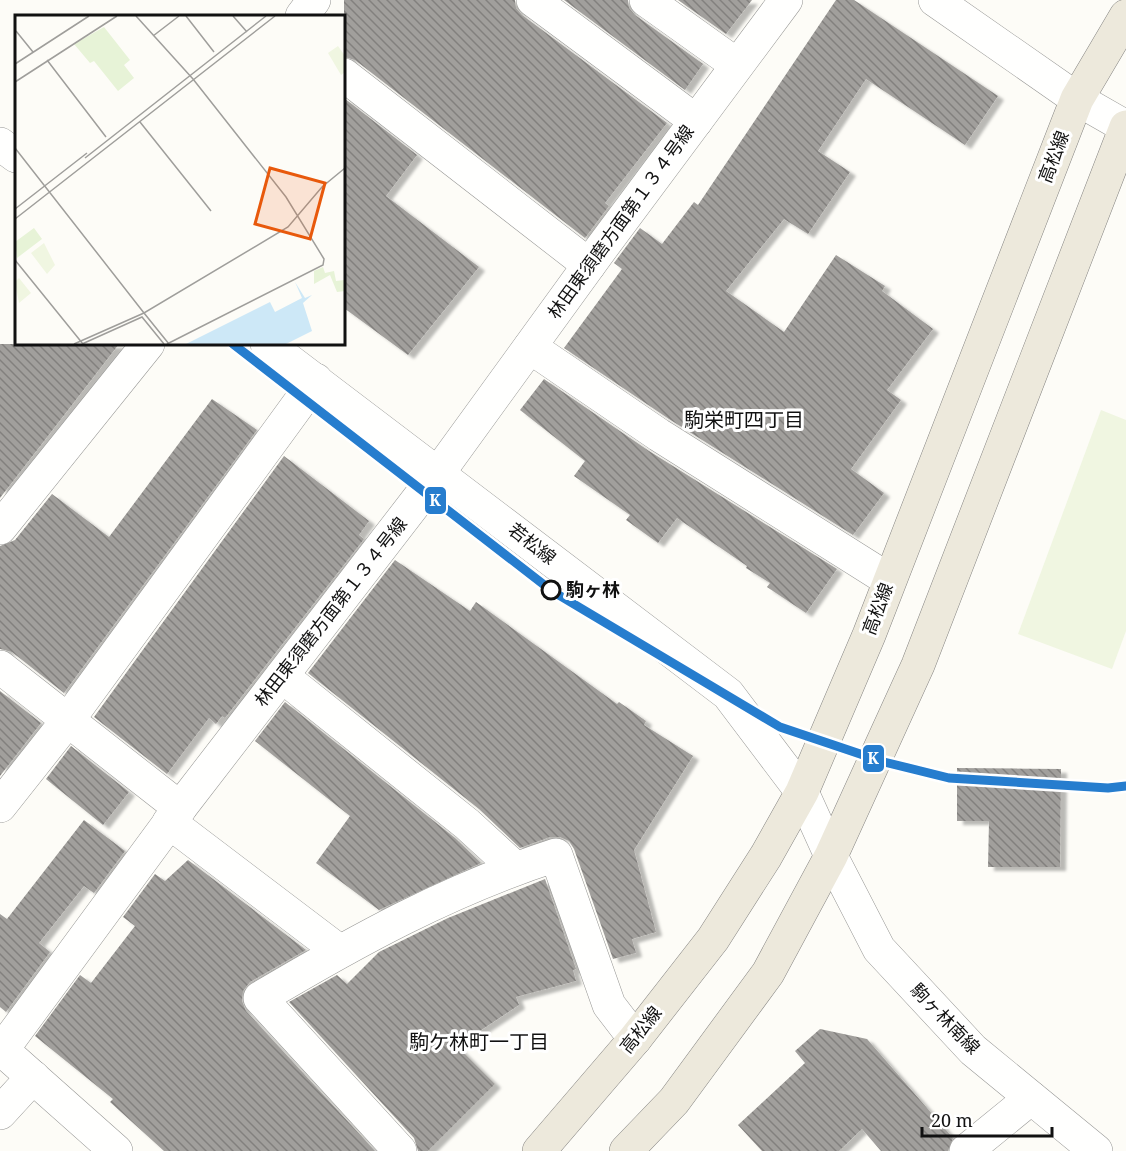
<svg xmlns="http://www.w3.org/2000/svg" width="1126" height="1151" font-family="'Noto Serif','Noto Sans JP',serif">
<style>
.pitch{fill:#f0f6e1}
.building{fill:url(#building-back-hatch);filter:url(#shadow)}
.lines{fill:none;stroke-linecap:round;stroke-linejoin:round}
.minor-casing{stroke:#979795;stroke-width:34}
.major-casing{stroke:#858482;stroke-width:34}
.minor{stroke:#fffffe;stroke-width:33}
.major{stroke:#ede9dc;stroke-width:33}
.metro-1-casing{stroke:#fff;stroke-width:14}
.metro-1{stroke:#267dce;stroke-width:9}
.stop-dot{fill:#fff;stroke:#111;stroke-width:3}
.labels{text-anchor:middle;stroke-width:6;stroke-linejoin:round;paint-order:stroke}
.street-label{font-size:18px;fill:#111;stroke:#fff}
.stop-label{font-size:18px;font-weight:bold;fill:#111;stroke:#fff;text-anchor:start}
.neighbourhood-label{font-size:20px;fill:#111;stroke:#fff}
.inset-road{fill:none;stroke:#9f9e9b;stroke-width:1.5}
.view{fill:#e8590c;fill-opacity:0.15;stroke:#e8590c;stroke-width:3}
.inset-edge{fill:none;stroke:#111;stroke-width:3}
.line-badge{stroke:#fff;stroke-width:2}
.badge-label{font-size:16px;text-anchor:middle;font-weight:bold;fill:#fff}
</style>
<defs>
<pattern id="building-back-hatch" width="6" height="6" patternUnits="userSpaceOnUse" patternTransform="scale(1.5)"><rect width="6" height="6" fill="#a19f9c"/><path d="M-1 5l2 2M0 0l6 6M5-1l2 2" fill="none" stroke="#82807e"/></pattern>
<filter id="shadow"><feDropShadow dx="6" dy="4" stdDeviation="1.5" flood-color="#0004"/></filter>
</defs>
<rect width="100%" height="100%" fill="#fdfcf7"/>
<!-- pitch -->
<path class="pitch" d="M1101 410 1126 420V631L1112 669 1018 634Z"/>
<!-- building -->
<g class="building">
<path d="M344 0H515L516 8 522 15 667 123 605 203 609 206 585 238 355 60 344 57Z"/>
<path d="M564 0H628L629 8 635 15 703 64 685 90Z"/>
<path d="M678 0H752L726 34Z"/>
<path d="M836 0H854L998 96 965 145 866 79 818 151 850 172 808 234 784 219 726 291 784 332 836 255 885 286 882 291 933 329 887 390 901 400 851 469 884 493 853 535 669 419 564 348 622 269 614 263 640 228 662 244 694 202 698 205Z"/>
<path d="M344 98 417 155 386 196 479 267 408 355 344 308Z"/>
<path d="M0 344H119L0 498Z"/>
<path d="M544 379 649 451 837 569 806 613 767 587 770 583 746 568 747 566 677 518 658 543 626 520 630 515 574 476 585 461 520 410Z"/>
<path d="M212 399 257 430 64 693 12 652 0 649V546L15 540 52 494 109 537Z"/>
<path d="M284 456 369 521 359 535 364 539 225 718 222 716 216 724 209 718 167 774 94 717Z"/>
<path d="M395 560 470 611 476 602 617 704 619 702 646 721 644 725 693 756 634 850 656 932 632 939 636 953 613 959 574 849 569 841 560 837H550L520 848 479 809 308 673Z"/>
<path d="M0 691 41 723 0 776Z"/>
<path d="M285 702 455 838 481 863 379 910 316 863 350 816 255 741Z"/>
<path d="M71 746 129 792 103 825 46 779Z"/>
<path d="M957 768 1061 769 1060 867H988L989 821H957Z"/>
<path d="M84 820 125 851 94 893 84 886 39 943 50 952 6 1012 0 1007V914L7 919Z"/>
<path d="M188 860 306 950 250 982 243 991 242 1001 246 1011 375 1151H164L110 1102 113 1099 35 1036 80 975 91 983 135 926 123 917 155 874 165 881Z"/>
<path d="M545 879 576 969 573 970 576 981 516 997 519 1005 457 1046 495 1084 428 1151H418L414 1138 289 1002 337 975 347 984 379 952 448 918Z"/>
<path d="M820 1029 867 1039 953 1138 948 1151H881L862 1129 839 1151H762L738 1125 805 1063 795 1051Z"/>
</g>
<g class="lines">
<defs>
<g id="minor">
<path d="M533 0 696 121"/>
<path d="M646 0 737 65"/>
<path d="M935 0 1077 99 1126 127"/>
<path d="M302 16 314 0"/>
<path d="M344 75 589 265"/>
<path d="M0 144 16 156"/>
<path d="M267 344 728 694 802 792 831 856 879 949 973 1050 1096 1151"/>
<path d="M530 347 659 435 889 580"/>
<path d="M0 528 148 344"/>
<path d="M0 667 180 808"/>
<path d="M282 676 467 824 515 868"/>
<path d="M0 806 68 720 316 380"/>
<path d="M169 822 339 951"/>
<path d="M0 1048 116 1151"/>
<path d="M2 1050 180 808 439 472 600 250 786 0"/>
<path d="M0 1113 33 1077"/>
<path d="M400 1151 260 998C356 941 448 890 556 855L609 1005 635 1039"/>
<path d="M966 1151 1031 1098"/>
</g>
<g id="major">
<path d="M539 1151 635 1039 713 939 766 856 802 792 869 635 1077 99 1126 16"/>
<path d="M626 1151 674 1101 768 973 831 856 918 665 1126 127"/>
</g>
</defs>
<!-- minor casing -->
<use href="#minor" class="minor-casing"/>
<!-- major casing -->
<use href="#major" class="major-casing"/>
<!-- minor -->
<use href="#minor" class="minor"/>
<!-- major -->
<use href="#major" class="major"/>
<defs>
<path id="metro-1" d="M233 344 552 591 780 727 884 762 949 778 1108 788 1126 786"/>
</defs>
<!-- metro-1 casing -->
<use href="#metro-1" class="metro-1-casing"/>
<!-- metro-1 -->
<use href="#metro-1" class="metro-1"/>
</g>
<!-- markers -->
<circle class="stop-dot" cx="551" cy="590" r="9"/>
<g class="labels">
<!-- street labels -->
<g class="street-label">
<text transform="translate(1054 157) rotate(-69)" y="6">高松線</text>
<text transform="translate(621 222) rotate(-54)" y="6">林田東須磨方面第１３４号線</text>
<text transform="translate(532 544) rotate(38)" y="6">若松線</text>
<text transform="translate(878 609) rotate(-69)" y="6">高松線</text>
<text transform="translate(331 612) rotate(-52)" y="6">林田東須磨方面第１３４号線</text>
<text transform="translate(945 1019) rotate(46)" y="6">駒ヶ林南線</text>
<text transform="translate(641 1030) rotate(-51)" y="6">高松線</text>
</g>
<!-- stop labels -->
<g class="stop-label">
<text x="566" y="596">駒ヶ林</text>
</g>
<!-- neighbourhood labels -->
<g class="neighbourhood-label">
<text x="744" y="427">駒栄町四丁目</text>
<text x="479" y="1049">駒ケ林町一丁目</text>
</g>
</g>
<!-- overview -->
<g transform="translate(15 15)">
<rect width="330" height="330" fill="#fdfcf7"/>
<path d="M89 12 115 45 109 50 119 63 103 76 79 46 75 48 59 29ZM19 213 27 224 2 243 0 227ZM308 252 310 258 319 256 321 266 329 265 330 276 322 277 315 260 299 269V256Z" fill="#e7f3d7"/>
<path d="M323 31 330 41V57L326 60 313 38ZM29 228 40 250 32 259 16 238ZM4 263 16 278 4 288 0 267Z" fill="#f0f6e1"/>
<path d="M280 267 290 283 297 280 288 288 297 316 271 329H171L255 287 260 297 287 283Z" fill="#cde8f7"/>
<path class="inset-road" d="M121 1 178 64 271 182 309 244 308 250 152 329M171 1 199 37M218 1 232 17M1 16 18 37M138 21 164 1M32 45 91 122M0 49 74 1M0 67 102 1M125 107 196 196M0 133 129 298 273 212 307 172 330 153M70 143 251 1M0 194 72 138M0 204 260 1M0 245 68 329M59 329 129 298 154 329M67 329 127 302 149 329"/>
<path class="view" d="M255 153 310 168 295 224 240 209Z"/>
<rect width="330" height="330" class="inset-edge"/>
</g>
<g class="line-badge">
<rect x="424" y="486" width="23" height="29" rx="6" fill="#267dce"/>
<rect x="862" y="744" width="23" height="29" rx="6" fill="#267dce"/>
</g>
<g class="badge-label">
<text x="435" y="506">K</text>
<text x="873" y="764">K</text>
</g>
<!-- scale -->
<path d="M922 1127v9h130v-9" fill="none" stroke="#111111" stroke-width="3"/>
<text x="931" y="1127" font-size="18" fill="#111111" stroke="#ffffff" stroke-width="4.5" paint-order="stroke">20 m</text>
</svg>
